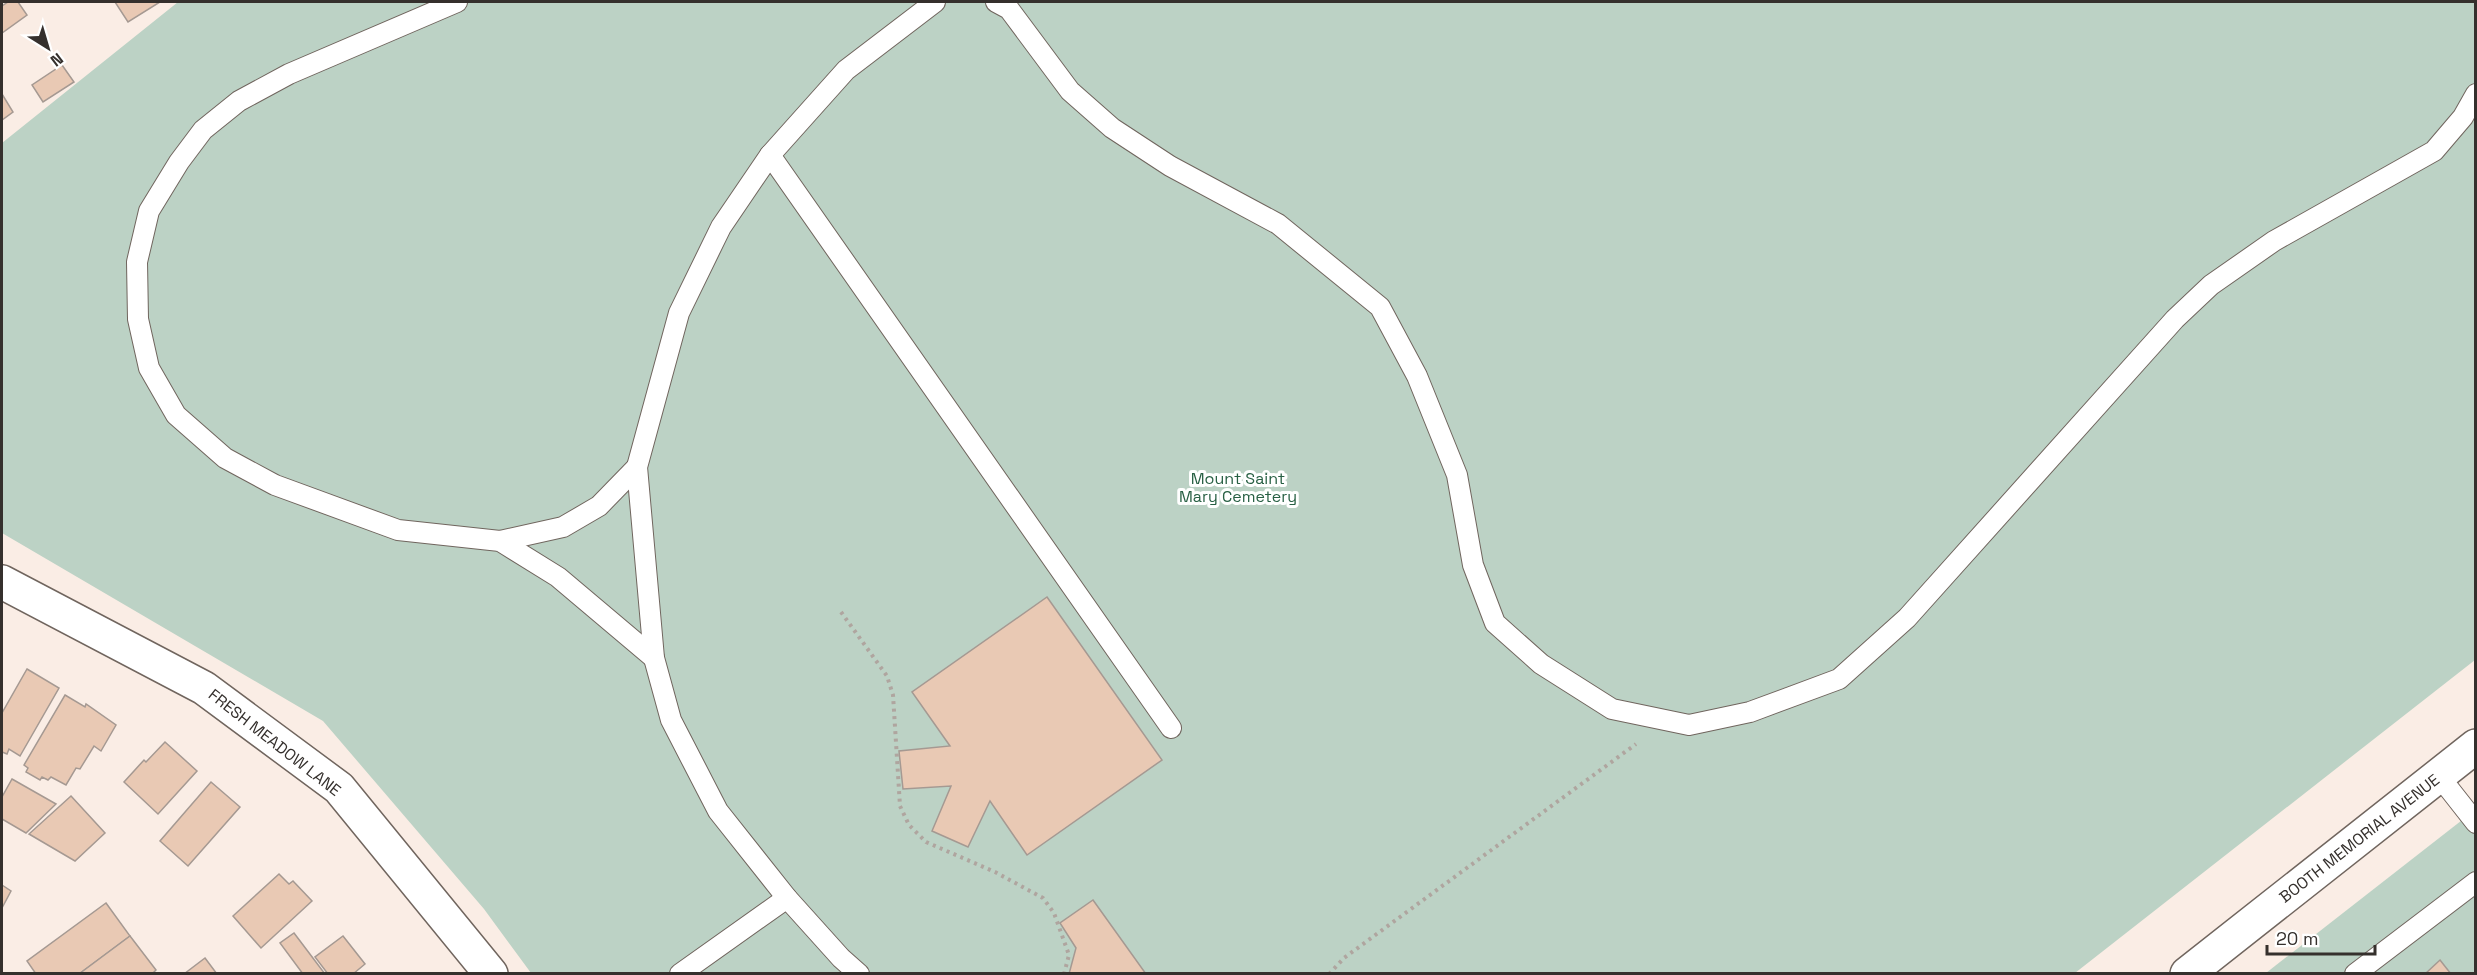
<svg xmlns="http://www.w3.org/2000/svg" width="2477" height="975" font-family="'Space Grotesk',sans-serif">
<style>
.green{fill:#bcd2c5}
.building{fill:#e9c9b4;stroke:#a59992;stroke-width:1.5}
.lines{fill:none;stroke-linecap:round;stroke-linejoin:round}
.service-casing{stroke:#70655e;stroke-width:22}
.minor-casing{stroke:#70655e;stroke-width:36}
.tertiary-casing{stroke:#70655e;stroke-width:36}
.path{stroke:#afa59f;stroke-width:4;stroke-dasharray:3 4.5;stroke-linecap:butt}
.service{stroke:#fff;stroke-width:20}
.minor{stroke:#fff;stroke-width:33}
.tertiary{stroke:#fff;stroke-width:33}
.labels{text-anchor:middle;stroke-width:6;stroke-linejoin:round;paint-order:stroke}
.park-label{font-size:16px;fill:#286044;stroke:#fff}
.street-label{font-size:16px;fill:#35302d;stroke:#fff}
</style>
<rect width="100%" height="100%" fill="#faede5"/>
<!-- green -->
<g class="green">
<path d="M178 2H2475V660L2075 973H531L484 909 323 721 2 533V143Z"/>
<path d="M2475 810V973H2266Z"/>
</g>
<!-- building -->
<g class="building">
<path d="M8 2H18L27 15 2 33V6Z"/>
<path d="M115 2H160L128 22Z"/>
<path d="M62 65 74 82 43 102 32 85Z"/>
<path d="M2 94 13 112 2 120Z"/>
<path d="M1047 597 1162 760 1027 855 990 801 968 847 932 831 951 786 903 789 899 751 950 746 912 692Z"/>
<path d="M27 669 59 688 20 756 9 749 7 754 2 752V713Z"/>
<path d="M65 695 85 707 86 704 116 725 101 751 94 746 80 769 76 768 66 785 51 777 48 780 42 777 40 780 26 772 28 768 24 765Z"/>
<path d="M165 742 197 771 158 814 124 782 144 760 146 762Z"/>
<path d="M12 779 56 804 26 833 2 819V797Z"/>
<path d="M211 782 240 807 188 866 160 841Z"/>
<path d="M71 796 105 833 75 861 29 834Z"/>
<path d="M279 874 289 884 293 881 312 901 261 948 233 916Z"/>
<path d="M2 885 11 891 2 908Z"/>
<path d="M1093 900 1146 974H1069L1076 948 1060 923Z"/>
<path d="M106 903 130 936 79 974H36L27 961Z"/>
<path d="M294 933 325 974H303L280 943Z"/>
<path d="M130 936 156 970 152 974H79Z"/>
<path d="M343 936 365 964 353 974H328L315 957Z"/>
<path d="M205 958 217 974H184Z"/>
<path d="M2440 960 2451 974H2425Z"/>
</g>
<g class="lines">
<defs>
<g id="service">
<path d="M457 2 289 74 239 101 203 130 179 162 149 211 137 262 138 319 149 368 176 415 225 458 275 485 398 530 500 541 558 577 654 658"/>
<path d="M996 2 1009 9 1070 91 1112 128 1170 166 1278 224 1380 307 1417 376 1457 475 1473 565 1495 623 1541 664 1612 709 1689 725 1750 712 1839 679 1907 618 2175 319 2211 285 2274 241 2434 151 2463 117 2476 94"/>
<path d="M770 155 1171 728"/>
<path d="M500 541 563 527 599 506 637 467"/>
<path d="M2439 776 2476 823"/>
<path d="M680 974 787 898"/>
<path d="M859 974 841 958 787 898 718 811 671 720 654 658 637 467 679 313 721 227 770 155 846 70 935 2"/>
<path d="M2355 974 2476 882"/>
</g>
<path id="minor" d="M2 582 204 688 339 788 491 974"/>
<path id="tertiary" d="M2187 974 2476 746"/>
</defs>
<!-- service casing -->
<use href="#service" class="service-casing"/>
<!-- minor casing -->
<use href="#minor" class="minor-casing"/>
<!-- tertiary casing -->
<use href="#tertiary" class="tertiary-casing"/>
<!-- path -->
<g class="path">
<path d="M841 612 887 676 893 695 900 806 909 825 926 842 995 872 1043 898 1054 913 1069 955 1064 974"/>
<path d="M1329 974 1344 958 1636 744"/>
</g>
<!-- service -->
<use href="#service" class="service"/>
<!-- minor -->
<use href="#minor" class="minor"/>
<!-- tertiary -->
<use href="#tertiary" class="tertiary"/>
</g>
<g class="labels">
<!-- park labels -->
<g class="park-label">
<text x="1238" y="484">Mount Saint<tspan x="1238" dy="18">Mary Cemetery</tspan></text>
</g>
<!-- street labels -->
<g class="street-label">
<text transform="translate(275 742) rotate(38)" y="6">FRESH MEADOW LANE</text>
<text transform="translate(2359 838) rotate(-38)" y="6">BOOTH MEMORIAL AVENUE</text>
</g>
</g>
<!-- border -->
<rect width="2477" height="975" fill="none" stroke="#35302d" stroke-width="6"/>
<!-- north arrow -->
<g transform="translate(48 48) rotate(143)" stroke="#ffffff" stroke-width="4.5" paint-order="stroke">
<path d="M0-4.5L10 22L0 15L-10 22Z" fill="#35302d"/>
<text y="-9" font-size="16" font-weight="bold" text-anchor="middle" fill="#35302d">N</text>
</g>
<!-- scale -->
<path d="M2267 945v9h108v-9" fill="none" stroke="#35302d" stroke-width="3"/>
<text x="2276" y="945" font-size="18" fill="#35302d" stroke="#ffffff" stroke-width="4.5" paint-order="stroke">20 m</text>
</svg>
